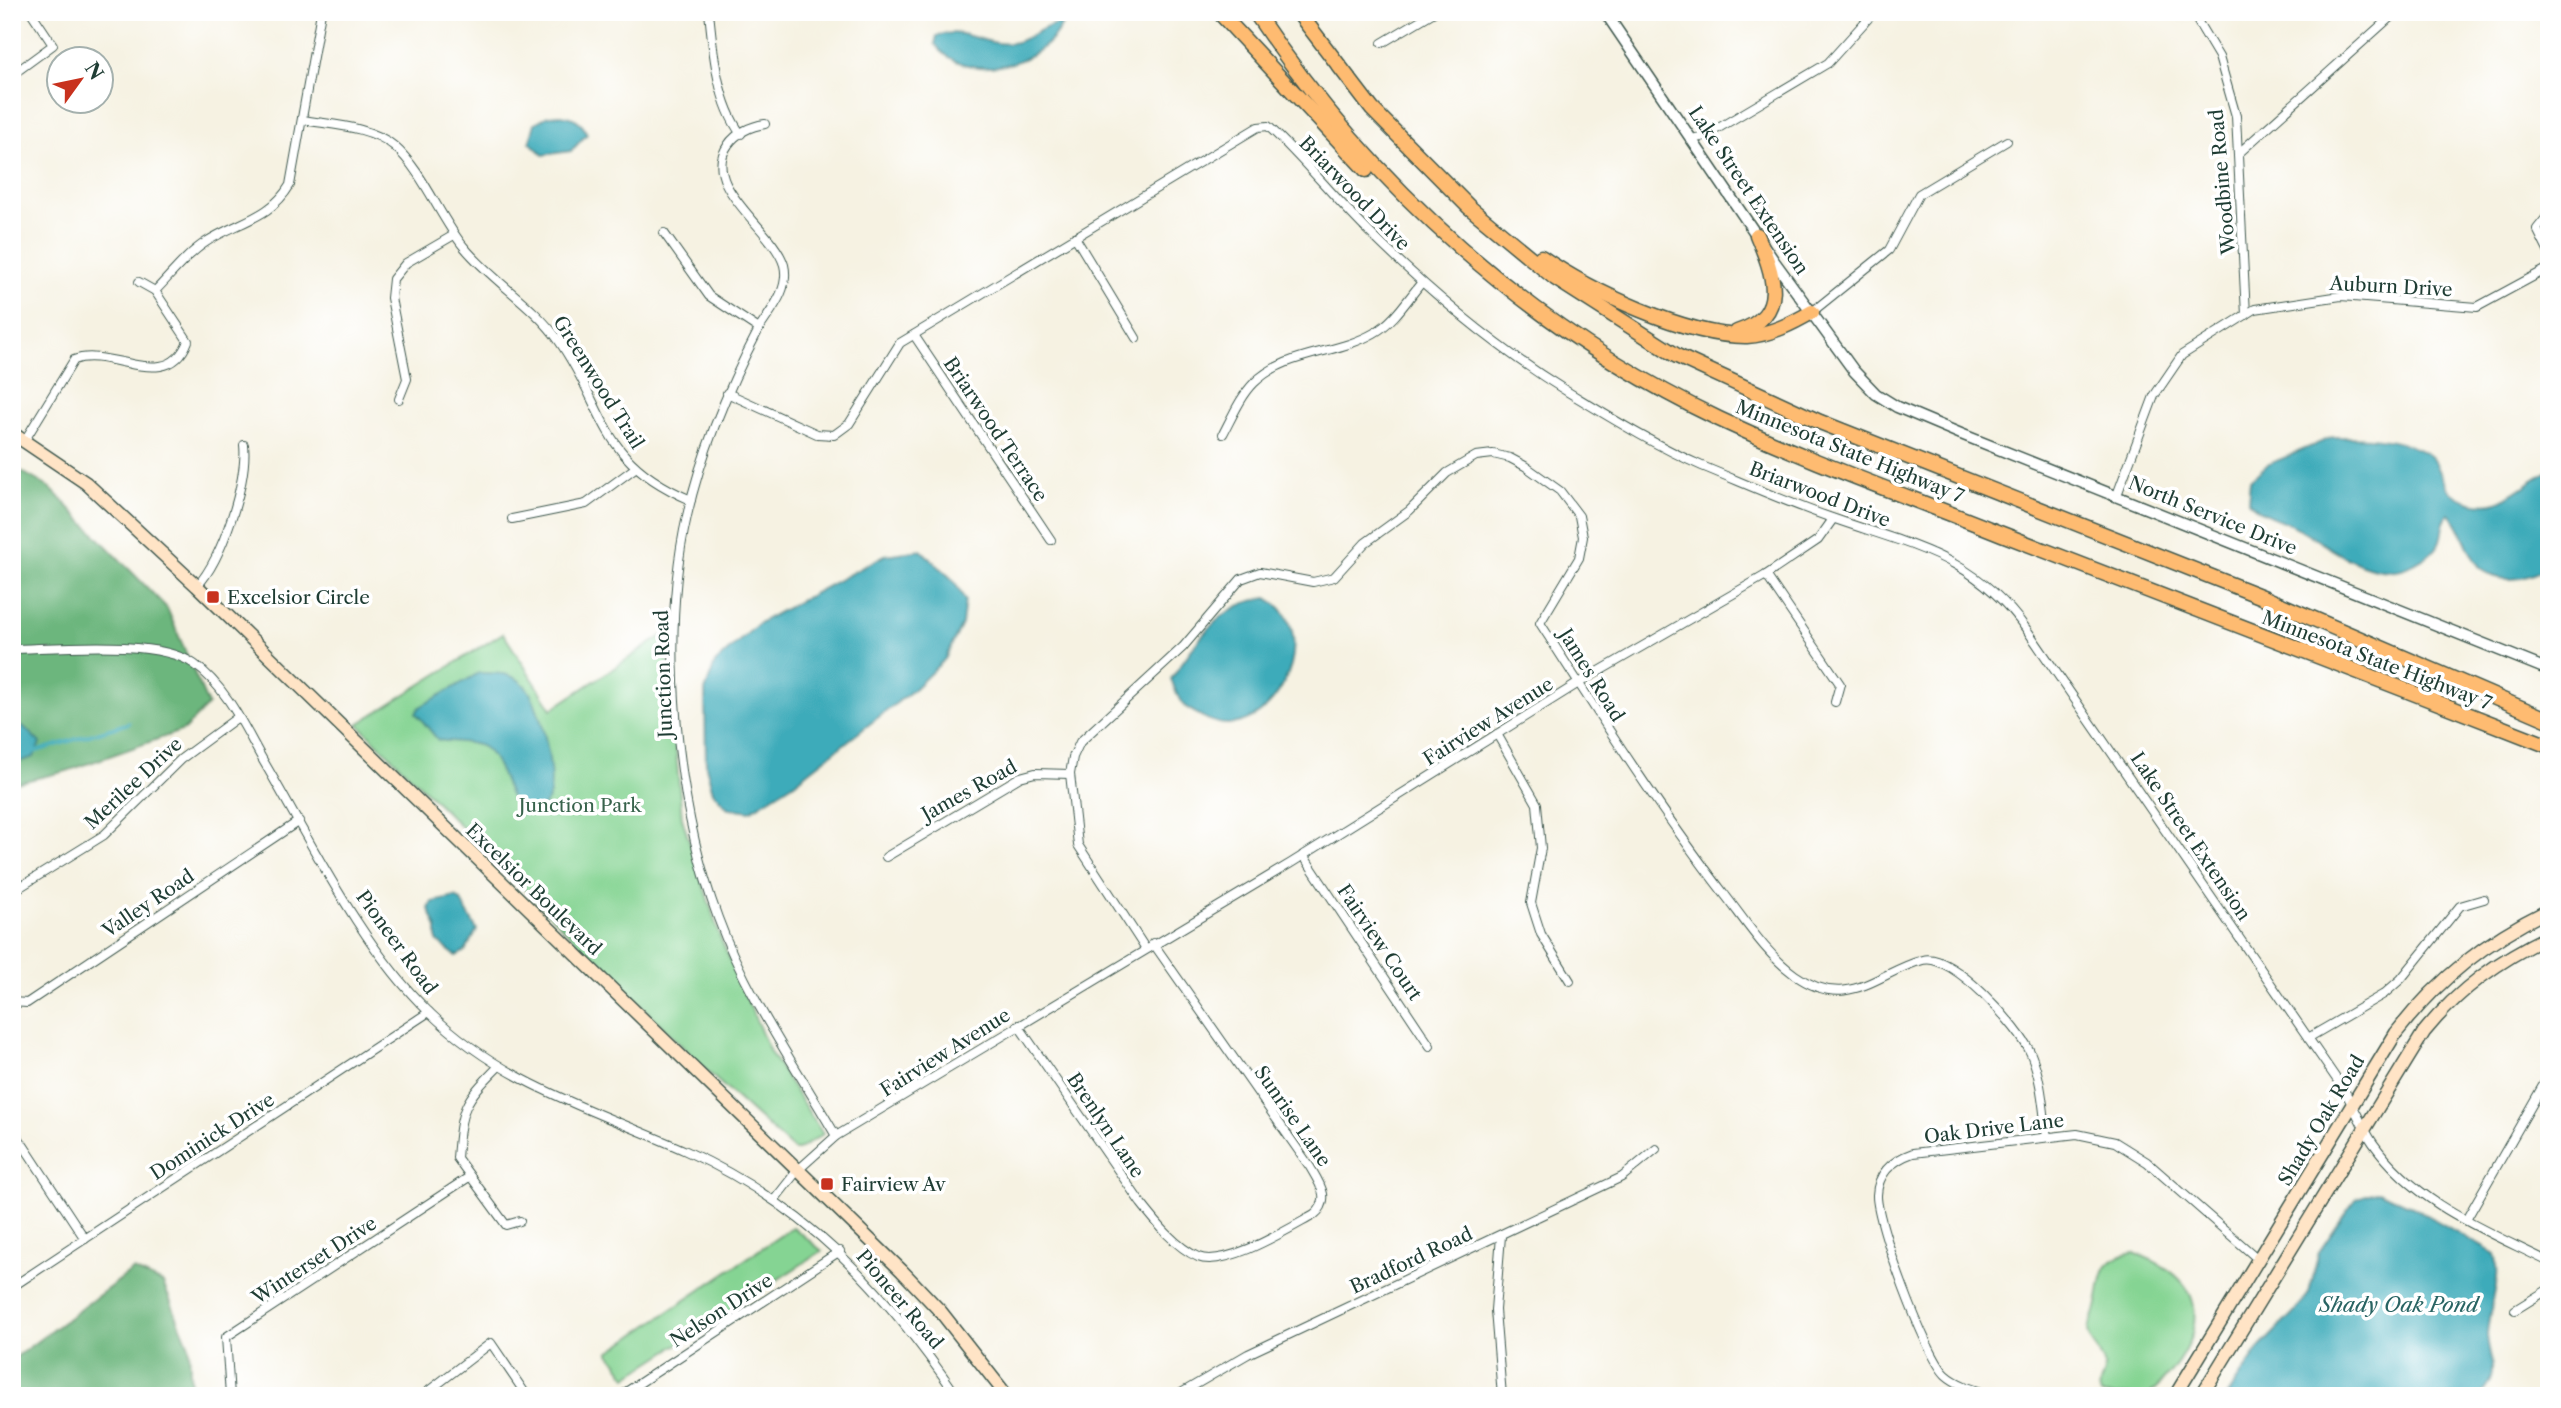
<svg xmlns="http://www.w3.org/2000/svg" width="2561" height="1408" font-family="'Libre Caslon Text',serif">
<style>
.green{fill:#85d493;stroke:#528864;stroke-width:2}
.forest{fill:#6cb67d;stroke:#467a58;stroke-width:2}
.water{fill:#3cabba;stroke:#2e7477;stroke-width:2}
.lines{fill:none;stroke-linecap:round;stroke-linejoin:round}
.stream{stroke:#3cabba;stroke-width:3.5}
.minor-casing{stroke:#3f584e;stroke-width:10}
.tertiary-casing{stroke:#3f584e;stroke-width:13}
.secondary-casing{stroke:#3f584e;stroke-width:15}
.trunk-casing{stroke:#3f584e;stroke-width:17}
.minor{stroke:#fff;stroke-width:8}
.tertiary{stroke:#fff;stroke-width:10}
.secondary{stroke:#ffe4c6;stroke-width:12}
.trunk{stroke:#febb71;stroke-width:14}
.poi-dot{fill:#c8321e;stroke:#fff;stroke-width:2.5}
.labels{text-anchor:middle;stroke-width:7;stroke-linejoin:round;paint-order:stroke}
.street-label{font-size:19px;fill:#1f3d34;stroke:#fff}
.poi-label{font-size:19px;fill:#1f3d34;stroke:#fff;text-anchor:start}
.park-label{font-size:19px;fill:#38634c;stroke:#fff}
.water-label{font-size:21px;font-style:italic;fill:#296463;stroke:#fff}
</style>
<rect width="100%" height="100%" fill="#fff"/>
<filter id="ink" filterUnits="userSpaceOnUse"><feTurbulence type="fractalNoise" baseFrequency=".0143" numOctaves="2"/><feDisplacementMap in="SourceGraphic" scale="14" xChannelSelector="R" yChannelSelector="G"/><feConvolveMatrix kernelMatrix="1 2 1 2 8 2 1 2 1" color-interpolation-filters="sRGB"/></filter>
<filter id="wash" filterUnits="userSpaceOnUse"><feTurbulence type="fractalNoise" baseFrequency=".00686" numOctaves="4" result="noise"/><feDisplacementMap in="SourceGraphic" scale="28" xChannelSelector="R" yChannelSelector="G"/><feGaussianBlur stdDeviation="1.57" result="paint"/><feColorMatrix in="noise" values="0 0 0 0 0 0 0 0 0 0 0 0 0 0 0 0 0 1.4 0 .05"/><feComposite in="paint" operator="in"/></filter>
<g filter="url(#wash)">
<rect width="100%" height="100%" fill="#f6f2e2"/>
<!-- green -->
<g class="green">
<path d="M668 632V661L682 818 720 937 770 1052 823 1134 798 1150H794L709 1073 358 724 503 633 552 709Z"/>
<path d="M793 1227 822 1251 627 1377 609 1352Z"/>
<path d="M2134 1253C2218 1282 2206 1340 2151 1393L2146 1396 2101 1395C2095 1384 2107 1376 2104 1364 2101 1353 2092 1346 2089 1335 2086 1327 2092 1323 2094 1315 2104 1287 2093 1259 2134 1253Z"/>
</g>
<!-- forest -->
<g class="forest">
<path d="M12 466 50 488 167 608 208 705 184 730 67 771 12 784Z"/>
<path d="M133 1270 163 1283 189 1346 191 1396H12V1360Z"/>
</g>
<!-- water -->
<g class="water">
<path d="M1063 22C1044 66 966 86 935 44L937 36C963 26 985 47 1012 43 1029 40 1043 25 1063 22Z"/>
<path d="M561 115C576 117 581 121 587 134L571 151 543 155 530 142 535 123 548 116Z"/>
<path d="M2333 437C2364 437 2396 437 2424 452 2439 461 2439 475 2448 488 2458 501 2482 507 2497 502 2513 496 2532 479 2549 471V565C2537 574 2523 580 2508 579 2468 578 2470 536 2450 514 2440 522 2444 533 2439 543 2434 552 2422 560 2414 564 2376 586 2330 547 2300 529 2284 520 2260 515 2248 501L2250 480 2267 465Z"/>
<path d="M921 550 953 580 965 600 962 624 945 659 913 690 793 784 750 811 728 808 713 792 706 766 705 691 715 663 759 623 885 555Z"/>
<path d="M1267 598C1331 633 1267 754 1203 717 1179 704 1182 707 1171 679 1197 642 1219 603 1267 598Z"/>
<path d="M479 673C496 673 513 672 525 686 541 703 556 776 549 797 547 804 540 809 535 814H521C506 797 500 757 483 747 472 741 451 742 438 740L416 713 420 707Z"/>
<path d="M23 726 40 743 34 757 12 764V728Z"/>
<path d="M456 897 461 901 477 930 465 951 456 956 437 941V928L429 909 432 902Z"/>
<path d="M2378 1191 2409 1205 2495 1254C2503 1281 2488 1307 2487 1334 2487 1349 2495 1363 2491 1378 2489 1385 2485 1390 2480 1396H2227L2260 1347 2300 1306 2309 1293 2319 1252 2346 1212 2357 1198Z"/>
</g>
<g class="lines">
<!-- stream -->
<path class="stream" d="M34 752 129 723"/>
</g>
</g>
<g filter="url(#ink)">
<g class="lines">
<defs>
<g id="minor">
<path d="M709 12C713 51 717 102 741 134"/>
<path d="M2192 12 2219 57 2236 116 2246 315"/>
<path d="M1382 43 1434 12"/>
<path d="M12 75 53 45 31 12"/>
<path d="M303 120C331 125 371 126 394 146 423 171 440 218 464 247 493 282 533 304 559 341 609 414 598 460 691 500"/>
<path d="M1692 139 1705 136 1828 63 1874 12"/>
<path d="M2239 153 2396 12"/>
<path d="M2549 214 2537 229 2549 253"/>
<path d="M664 233 709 296 759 329C728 388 702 450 687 516 660 635 675 803 718 918 746 995 795 1065 836 1136"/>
<path d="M1075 237 1136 338"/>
<path d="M155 291C171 275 187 254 206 242 238 221 270 219 290 185L321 12"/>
<path d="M1812 312 1889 250 1919 194 2007 141"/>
<path d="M759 329C771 310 790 289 784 265 773 228 699 186 728 145 736 133 751 126 765 124"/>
<path d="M914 335 1051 540"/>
<path d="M727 393 817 434 834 435 849 424 900 343 1258 127 1268 126C1304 159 1335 199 1370 233 1430 292 1496 348 1568 392 1611 418 1656 446 1702 466 1746 484 1790 504 1835 519 1915 547 1974 556 2027 630L2342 1087C2354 1105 2361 1126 2373 1143 2416 1204 2485 1230 2549 1262"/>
<path d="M399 399 407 379 391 298 393 279 406 263 454 235"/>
<path d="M1223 434C1232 417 1241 396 1254 383 1286 351 1336 355 1374 333 1394 322 1407 300 1422 282"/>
<path d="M25 440 74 360C110 346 168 394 188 341L155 291 139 282"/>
<path d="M2117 495 2154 396 2182 355 2255 309 2341 296 2477 307 2549 268"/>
<path d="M512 519 586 504 635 468"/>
<path d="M1766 575 1840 684 1835 702"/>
<path d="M197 586C222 560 248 480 244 445"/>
<path d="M12 649C58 648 158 638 194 664 227 687 245 729 264 762 311 842 362 948 429 1012 506 1086 593 1109 686 1151 807 1206 883 1288 957 1396"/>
<path d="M1497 734 1537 804 1541 848 1531 903 1541 934 1570 981"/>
<path d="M1303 855 1430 1046"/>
<path d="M886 857 1020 777 1035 773 1070 774"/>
<path d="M12 892 104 835 181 759 238 717"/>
<path d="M1145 948 1078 845 1070 774 1073 757 1080 742 1183 647 1241 579 1260 572 1313 582 1334 577 1365 543 1409 511 1447 473 1476 456 1493 454 1510 458 1525 466 1560 491 1579 516 1583 537 1579 558 1540 623C1599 715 1658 808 1725 895 1746 922 1766 954 1795 975 1848 1013 1877 972 1923 960 1952 952 2021 1029 2031 1054 2042 1081 2043 1108 2047 1137"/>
<path d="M12 1002 27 1003 299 821"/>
<path d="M1018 1025 1140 1202C1155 1221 1175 1247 1198 1257 1226 1268 1288 1229 1314 1215 1332 1200 1320 1184 1310 1167L1153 943"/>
<path d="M2308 1038 2384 994 2401 979 2460 906 2484 899"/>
<path d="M499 1066C463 1102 461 1108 457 1158L506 1225 520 1221"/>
<path d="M12 1128 85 1239"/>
<path d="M775 1199 797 1171 836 1136 1291 863 1577 684 1766 575 1818 540 1833 519"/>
<path d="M2466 1220 2549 1075"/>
<path d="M1501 1236 1495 1310 1502 1396"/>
<path d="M12 1287 429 1012"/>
<path d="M2515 1310 2549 1289"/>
<path d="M230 1396 226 1337 469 1177"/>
<path d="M422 1396 491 1343 527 1396"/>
<path d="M620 1396 840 1251"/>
<path d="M1176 1396 1248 1354 1622 1177 1656 1149"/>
<path d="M1995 1396C1979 1391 1958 1386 1946 1375 1926 1357 1876 1221 1877 1195 1878 1173 1893 1160 1913 1153L2077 1134 2115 1142 2147 1162 2259 1260"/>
</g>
<path id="tertiary" d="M1605 12 1774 261 1854 371 1876 394 1897 407 1961 434 2549 670"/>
<g id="secondary">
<path d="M12 433 86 483 197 586 902 1271 941 1312 1007 1396"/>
<path d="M2175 1396 2396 1033C2439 978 2486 941 2549 910"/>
<path d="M2201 1396 2424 1032C2459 989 2499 960 2549 936"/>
</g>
<g id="trunk">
<path d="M1219 12 1366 170"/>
<path d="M1255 12C1372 187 1529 328 1719 419 1811 462 1907 496 2002 534 2183 606 2367 674 2549 746"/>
<path d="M1298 12 1372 109 1469 207 1555 278 1677 356 1820 422 2265 598 2549 720"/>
<path d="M1541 257C1590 291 1687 337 1747 336 1770 335 1793 323 1812 312"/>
<path d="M1737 332C1790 315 1773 273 1757 235"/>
</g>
</defs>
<!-- minor casing -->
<use href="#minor" class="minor-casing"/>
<!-- tertiary casing -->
<use href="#tertiary" class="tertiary-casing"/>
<!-- secondary casing -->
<use href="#secondary" class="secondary-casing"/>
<!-- trunk casing -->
<use href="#trunk" class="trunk-casing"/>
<!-- minor -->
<use href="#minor" class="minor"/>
<!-- tertiary -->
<use href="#tertiary" class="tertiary"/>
<!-- secondary -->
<use href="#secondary" class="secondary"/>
<!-- trunk -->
<use href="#trunk" class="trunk"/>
</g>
</g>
<!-- markers -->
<g class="poi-dot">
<rect x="206" y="590" width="14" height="14" rx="3.5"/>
<rect x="820" y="1177" width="14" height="14" rx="3.5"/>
</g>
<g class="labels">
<!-- street labels -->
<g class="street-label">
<text transform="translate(2222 182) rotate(-95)" y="7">Woodbine Road</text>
<text transform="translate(1749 190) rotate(56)" y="7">Lake Street Extension</text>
<text transform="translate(1355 193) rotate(46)" y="7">Briarwood Drive</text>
<text transform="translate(2391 286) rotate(3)" y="7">Auburn Drive</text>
<text transform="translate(599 382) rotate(58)" y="7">Greenwood Trail</text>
<text transform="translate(996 429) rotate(56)" y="7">Briarwood Terrace</text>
<text transform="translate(1850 451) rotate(22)" y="7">Minnesota State Highway 7</text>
<text transform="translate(1820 494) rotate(21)" y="7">Briarwood Drive</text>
<text transform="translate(2213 515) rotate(22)" y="7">North Service Drive</text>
<text transform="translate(2377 660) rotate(21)" y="7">Minnesota State Highway 7</text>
<text transform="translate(663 674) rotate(-92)" y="7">Junction Road</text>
<text transform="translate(1592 675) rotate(58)" y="7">James Road</text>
<text transform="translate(1488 721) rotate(-32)" y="7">Fairview Avenue</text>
<text transform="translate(133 783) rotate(-43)" y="7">Merilee Drive</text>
<text transform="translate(969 790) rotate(-29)" y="7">James Road</text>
<text transform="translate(2191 836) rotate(56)" y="7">Lake Street Extension</text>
<text transform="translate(534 889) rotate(44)" y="7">Excelsior Boulevard</text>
<text transform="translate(148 903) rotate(-34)" y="7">Valley Road</text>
<text transform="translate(397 942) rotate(54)" y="7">Pioneer Road</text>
<text transform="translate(1380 942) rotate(56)" y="7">Fairview Court</text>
<text transform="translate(945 1052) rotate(-32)" y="7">Fairview Avenue</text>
<text transform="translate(1293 1116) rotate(55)" y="7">Sunrise Lane</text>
<text transform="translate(2321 1120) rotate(-59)" y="7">Shady Oak Road</text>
<text transform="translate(1106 1125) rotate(56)" y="7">Brenlyn Lane</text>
<text transform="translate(1994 1128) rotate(-7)" y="7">Oak Drive Lane</text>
<text transform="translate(212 1136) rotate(-33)" y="7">Dominick Drive</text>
<text transform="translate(314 1260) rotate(-33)" y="7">Winterset Drive</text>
<text transform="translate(1411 1260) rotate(-25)" y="7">Bradford Road</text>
<text transform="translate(900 1299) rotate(50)" y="7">Pioneer Road</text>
<text transform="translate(721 1310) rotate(-33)" y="7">Nelson Drive</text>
</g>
<!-- poi labels -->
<g class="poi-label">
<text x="227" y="604">Excelsior Circle</text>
<text x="841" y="1191">Fairview Av</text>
</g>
<!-- park labels -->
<g class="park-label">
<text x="580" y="812">Junction Park</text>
</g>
<!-- water labels -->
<g class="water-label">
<text x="2399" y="1312">Shady Oak Pond</text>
</g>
</g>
<!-- margin -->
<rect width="2561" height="1408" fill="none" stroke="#fff" stroke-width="42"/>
<!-- north arrow -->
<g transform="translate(80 80) rotate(57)"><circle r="33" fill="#ffffff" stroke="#a5b1ae" stroke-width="2"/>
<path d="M0-5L12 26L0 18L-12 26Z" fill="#c8321e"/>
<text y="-10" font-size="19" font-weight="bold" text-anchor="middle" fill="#1f3d34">N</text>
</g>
</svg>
